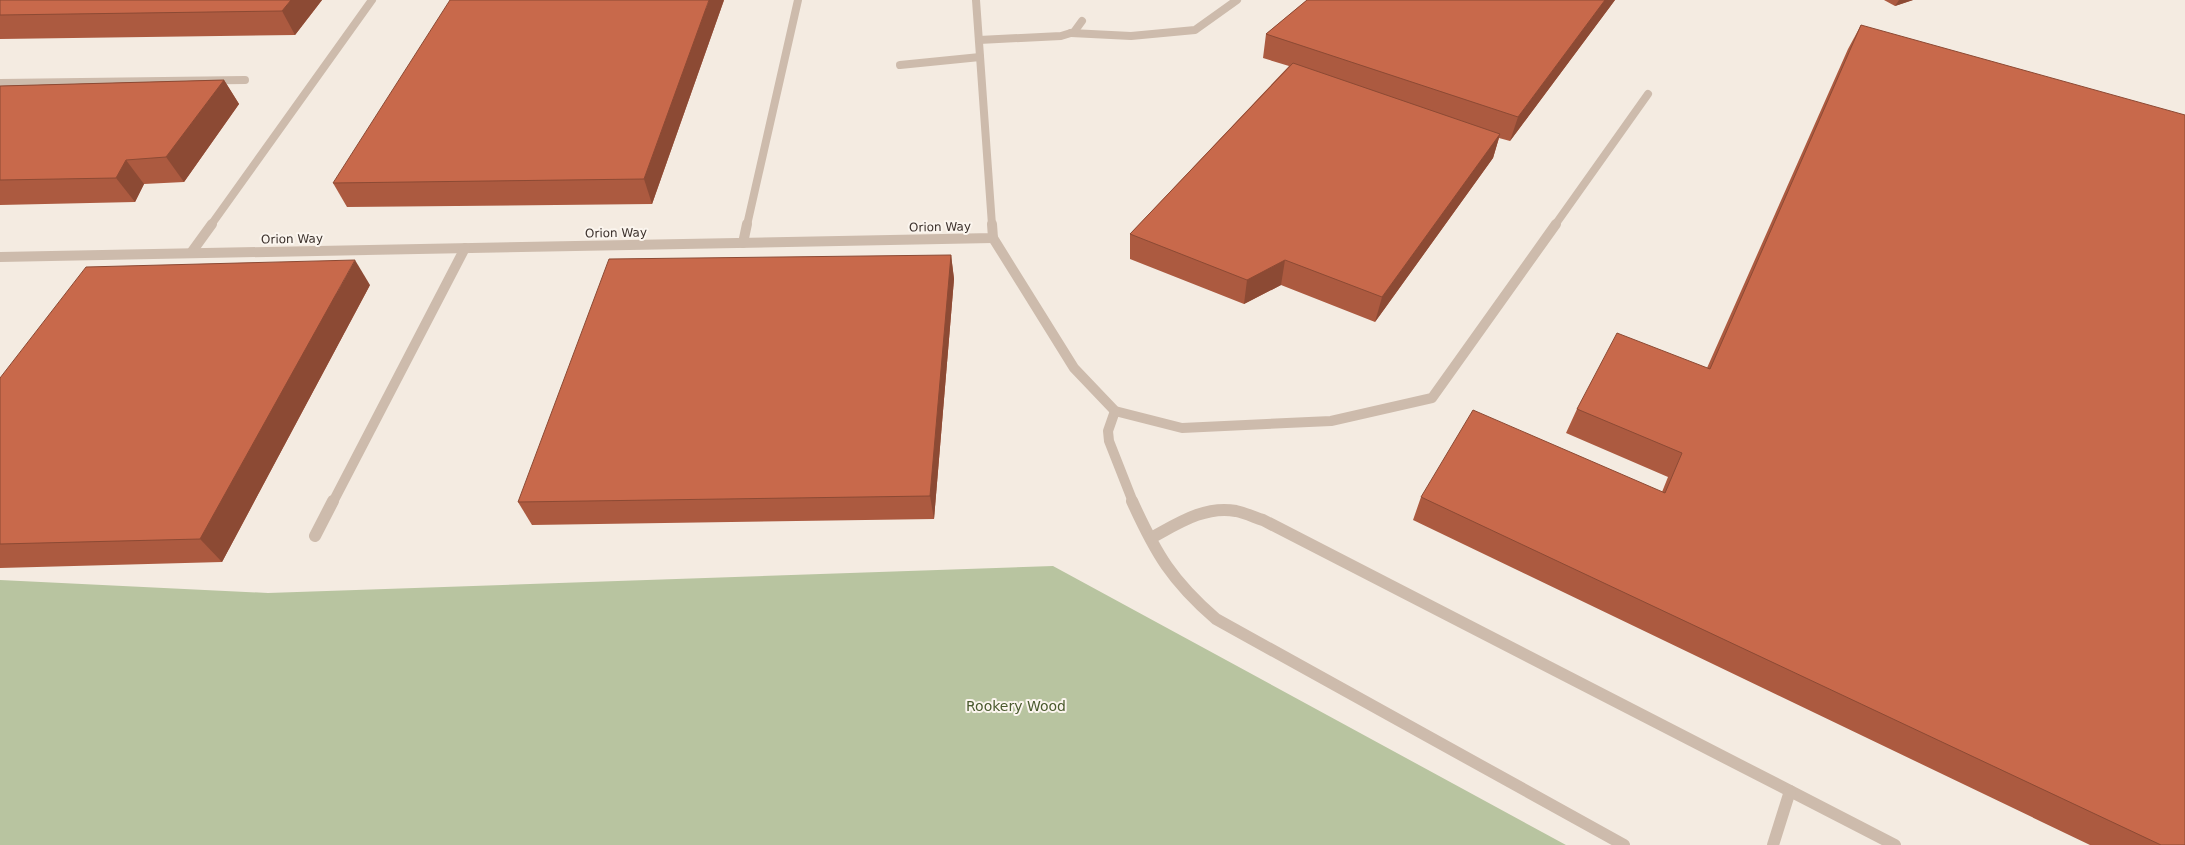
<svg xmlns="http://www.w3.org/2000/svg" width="2185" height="845" font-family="'DejaVu Sans',sans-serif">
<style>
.green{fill:#b8c4a0}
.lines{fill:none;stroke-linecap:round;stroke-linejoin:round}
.lane-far2{stroke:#cdbbac;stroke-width:8}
.lane-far1{stroke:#cdbbac;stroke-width:10}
.lane{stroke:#cdbbac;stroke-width:12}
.wall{fill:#ac5a40}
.shaded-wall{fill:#8c4a34}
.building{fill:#c8694b;stroke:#8c4a34}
.labels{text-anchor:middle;stroke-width:4;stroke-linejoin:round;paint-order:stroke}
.street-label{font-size:12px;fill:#3b302b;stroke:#fbf5ee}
.near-park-label{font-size:14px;fill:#4a5a2e;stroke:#fbf5ee}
</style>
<rect width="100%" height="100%" fill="#f4ebe1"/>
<!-- green -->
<path class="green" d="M1053 566 1566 845H0V580L268 593Z"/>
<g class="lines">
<!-- lane-far2 -->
<g class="lane-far2">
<path d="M976 0 992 225"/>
<path d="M1071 33 1131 36 1195 30 1237 0"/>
<path d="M979 40 1061 36 1074 32 1082 21"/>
<path d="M900 65 980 57"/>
<path d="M0 83 245 80"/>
<path d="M211 225 372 0"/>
<path d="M747 225 798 0"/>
<path d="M1555 225 1648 94"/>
</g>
<!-- lane-far1 -->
<g class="lane-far1">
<path d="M993 238 1074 368 1115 411 1182 428 1331 421 1432 398 1556 224"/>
<path d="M743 243 747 224"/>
<path d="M191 253 212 224"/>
<path d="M0 257 993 238 992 224"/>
<path d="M1115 411 1108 431 1109 441 1133 502"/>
<path d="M333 502 465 248"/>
</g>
<!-- lane -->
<g class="lane">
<path d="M1132 501C1156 554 1172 581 1216 619L1624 845"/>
<path d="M315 536 333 501"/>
<path d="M1151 538C1177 524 1205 505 1236 511 1245 513 1254 517 1263 520L1895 845"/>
<path d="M1773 845 1790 791"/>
</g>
</g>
<!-- wall -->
<g class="wall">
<path d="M0 0H322L295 35 0 39Z"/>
<path d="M724 0 652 204 347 207 333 183Z"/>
<path d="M1307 0H1615L1510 141 1499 138 1493 158 1375 322 1281 285 1244 304 1130 259V234L1289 66 1263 58 1266 34Z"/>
<path d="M1884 0H1913L1895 6Z"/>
<path d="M1861 25 2185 845H2090L1413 520 1421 497 1662 492 1668 477 1566 433 1577 409 1707 368 1848 49Z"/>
<path d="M224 80 239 104 184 182 144 184 135 202 0 205V86Z"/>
<path d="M951 255 954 279 934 519 532 525 518 502Z"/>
<path d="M370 285 222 562 0 568V378Z"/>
</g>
<!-- shaded-wall -->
<g class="shaded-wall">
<path d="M291 0H322L295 35 282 11Z"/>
<path d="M709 0H724L652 204 644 179Z"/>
<path d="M1605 0H1615L1510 141 1518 117Z"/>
<path d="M1899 0H1913L1895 6Z"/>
<path d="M224 80 239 104 184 182 166 157Z"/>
<path d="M1500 134 1493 158 1375 322 1382 297Z"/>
<path d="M126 160 144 184 135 202 116 178Z"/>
<path d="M951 255 954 279 934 519 930 496Z"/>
<path d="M355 260 370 285 222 562 200 539Z"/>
<path d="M1285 260 1281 285 1244 304 1247 280Z"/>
</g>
<!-- building -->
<g class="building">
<path d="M0 0H291L282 11 0 15Z"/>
<path d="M450 0H709L644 179 333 183Z"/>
<path d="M1307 0H1605L1518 117 1266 34Z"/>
<path d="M1861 25 2185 115V845H2161L1421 497 1473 410 1665 493 1682 453 1577 409 1617 333 1710 369Z"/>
<path d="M1293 63 1500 134 1382 297 1285 260 1247 280 1130 234Z"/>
<path d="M224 80 166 157 126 160 116 178 0 180V86Z"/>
<path d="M951 255 930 496 518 502 609 259Z"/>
<path d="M355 260 200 539 0 544V378L86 267Z"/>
</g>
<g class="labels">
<!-- street labels -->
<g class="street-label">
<text transform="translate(940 227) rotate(-1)" y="4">Orion Way</text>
<text transform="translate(616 233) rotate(-1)" y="4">Orion Way</text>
<text transform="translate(292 239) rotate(-1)" y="4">Orion Way</text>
</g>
<!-- near-park labels -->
<g class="near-park-label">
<text x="1016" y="711">Rookery Wood</text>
</g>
</g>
</svg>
